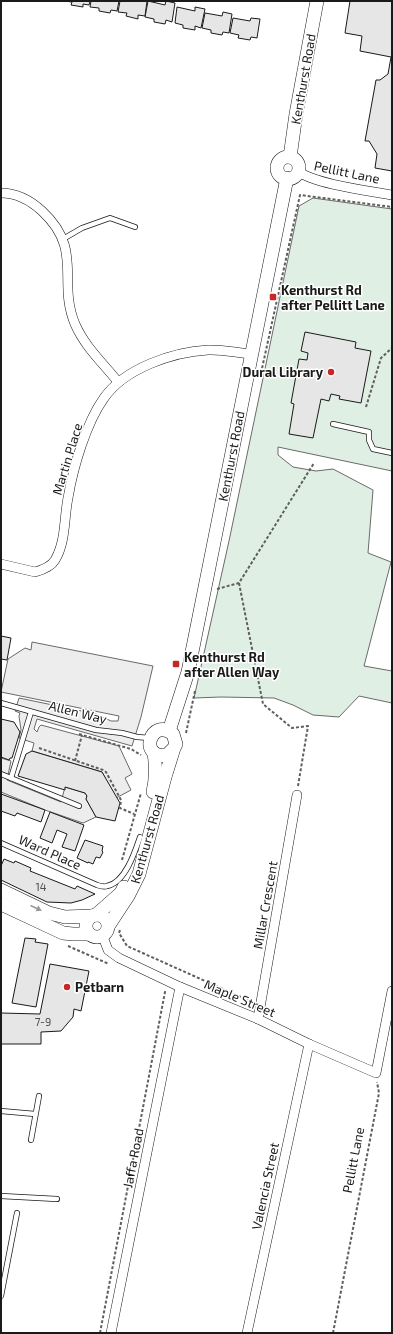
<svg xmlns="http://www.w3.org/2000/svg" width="393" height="1334" font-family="'Exo 2',sans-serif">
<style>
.green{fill:#e0efe3;stroke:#6a6a6a}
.parking{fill:#ededed;stroke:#6a6a6a}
.building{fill:#e6e6e6;stroke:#1a1a1a}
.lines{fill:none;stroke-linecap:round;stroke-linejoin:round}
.lane-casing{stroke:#1a1a1a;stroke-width:6}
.street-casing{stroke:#1a1a1a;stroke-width:10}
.secondary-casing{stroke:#1a1a1a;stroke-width:14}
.path{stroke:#5f5f5f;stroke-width:2;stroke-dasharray:3 2;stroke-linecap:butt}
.lane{stroke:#fff;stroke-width:4.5}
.street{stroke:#fff;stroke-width:9}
.secondary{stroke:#fff;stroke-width:13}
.oneway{fill:#989898}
.poi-dot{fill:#c62828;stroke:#fff;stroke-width:1.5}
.labels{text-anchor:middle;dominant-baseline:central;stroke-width:3;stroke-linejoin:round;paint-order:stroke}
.number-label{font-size:11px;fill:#4d4d4d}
.street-label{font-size:13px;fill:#1a1a1a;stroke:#fff}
.poi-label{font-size:13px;font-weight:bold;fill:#1a1a1a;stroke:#fff;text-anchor:start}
</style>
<rect width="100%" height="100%" fill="#fff"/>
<polygon class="green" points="313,198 392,209 392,471 278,447 278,455 293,467 316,471 333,469 373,490 368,553 391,562 364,666 392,671 392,703 359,696 339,717 313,715 293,705 274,698 221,697 194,698 229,541 299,206"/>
<g class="parking">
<polygon points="32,642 153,666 141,717 132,746 37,719 34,729 37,732 39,727 41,725 119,746 132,774 125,778 131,790 116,798 102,772 32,751 34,743 19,738 21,730 19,716 20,713 15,711 19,698 96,714 111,721 118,721 119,716 1,692 8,659 25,648 31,650"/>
<polygon points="1,758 11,761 7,780 61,802 65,787 85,793 87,796 86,799 96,817 83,823 45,810 1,792"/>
</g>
<g class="building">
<polygon points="64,1 90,1 89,5 83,4 83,7 71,5 72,2"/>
<polygon points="91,1 119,1 117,11 111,10 110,13 99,11 99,8 90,7"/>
<polygon points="120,1 147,1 145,16 138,15 138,19 126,16 127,13 118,12"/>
<polygon points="148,1 165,5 166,1 175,3 172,22 166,20 165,24 154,22 154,19 145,17"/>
<polygon points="350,1 392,1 392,171 375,168 377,154 369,141 365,141 376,80 380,80 388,74 391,57 360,51 362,36 345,33"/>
<polygon points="177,7 195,11 195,7 205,9 201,28 195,26 195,30 183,28 183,25 175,23"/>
<polygon points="223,12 232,14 229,33 223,32 222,35 211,33 211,30 202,28 205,13 222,16"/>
<polygon points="233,18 250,21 251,18 260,19 257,38 251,37 250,40 238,38 239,35 230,33"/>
<polygon points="305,332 356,342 355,348 371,351 361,403 339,399 340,396 331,394 329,401 321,399 313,438 289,434 294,404 291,403 299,359 307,360 308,353 301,351"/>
<polygon points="1,636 11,638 7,660 1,659"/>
<polygon points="1,719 14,722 20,732 12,758 10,758 9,760 1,757"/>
<polygon points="32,751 102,772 120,803 115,821 96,817 86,799 87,796 85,793 65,787 65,790 18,776 26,754"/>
<polygon points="1,794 45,810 41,822 17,813 15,816 1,811"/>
<polygon points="50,812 84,825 75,851 62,847 67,834 57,830 52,843 40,838"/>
<polygon points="85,840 103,846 102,851 103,852 100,858 96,857 93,864 88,862 88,863 77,858"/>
<polygon points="4,859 14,863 15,861 31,868 30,871 75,889 77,886 95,894 82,900 71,903 47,902 1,880 1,866"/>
<polygon points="25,938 36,939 35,942 48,944 36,1007 12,1003"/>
<polygon points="50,964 89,971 81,1011 74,1009 73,1017 61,1031 41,1032 41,1044 1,1044 1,1013 40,1014"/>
</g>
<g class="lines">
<g class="lane-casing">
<g id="lane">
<polyline points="63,239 82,228 110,218 135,227"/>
<polyline points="333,424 369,432 369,440 373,449 392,453"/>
<polyline points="1,703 96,730 122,733 137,737 150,738"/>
<polyline points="1,774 79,806"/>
<polyline points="11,778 31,712"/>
<path d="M1 843 97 885C100 886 104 887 107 886 125 883 135 852 140 837"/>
<polyline points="1,1111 35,1114"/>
<polyline points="31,1140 39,1096"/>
<polyline points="1,1196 57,1199"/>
<polyline points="1,1296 17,1213"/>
</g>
</g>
<g class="street-casing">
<g id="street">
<path d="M298 171C314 184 370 191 392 195"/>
<path d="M1 193C17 193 30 200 42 211 84 250 57 281 75 324 85 347 103 363 118 382"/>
<path d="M1 564 35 572C42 570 51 567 55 560 66 542 64 517 68 498 73 468 86 423 104 398 125 368 173 352 208 350 222 349 237 353 251 354"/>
<polyline points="103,937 108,950 119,958 180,987 258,1019 309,1044 376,1073 392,991"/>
<polyline points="258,1019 297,795"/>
<polyline points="111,1333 180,987"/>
<polyline points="247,1333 309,1044"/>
</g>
</g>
<g class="secondary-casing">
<g id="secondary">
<polyline points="290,157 296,114 317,1"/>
<circle cx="288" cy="168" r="11"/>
<polyline points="169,731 188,672 287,178"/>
<path d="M153 792C156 779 156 766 154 753"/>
<polyline points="1,890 49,913 65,917 92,916"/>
<polyline points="1,904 63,933 73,934 89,934"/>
<circle cx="97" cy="926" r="11"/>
<polyline points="96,915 121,893 124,887"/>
<path d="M109 925 128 896 139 874 165 777 174 748 176 744 173 734C150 716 138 760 167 755L174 748"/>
</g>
</g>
<g class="path">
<polyline points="261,373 300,195 392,207"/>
<polyline points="366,407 381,358 392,348"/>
<polyline points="239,583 263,704 292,728 308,726 298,786"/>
<polyline points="217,589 239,583 314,463"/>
<polyline points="186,733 195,691"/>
<polyline points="79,734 131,749 141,755"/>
<polyline points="39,748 103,770 106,772 121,800 120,808 134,814"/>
<polyline points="75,761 82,735"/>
<polyline points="122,860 141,793"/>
<polyline points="120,930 119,933 127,946 252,1002"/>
<polyline points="68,946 109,964"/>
<polyline points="100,1333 165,992 163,991"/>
<polyline points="333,1333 379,1093 377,1082"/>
</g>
<use href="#lane" class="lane"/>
<use href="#street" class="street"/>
<use href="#secondary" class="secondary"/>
</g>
<defs><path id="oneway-solid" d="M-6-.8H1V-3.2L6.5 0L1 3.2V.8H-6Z"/></defs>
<use class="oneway" href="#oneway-solid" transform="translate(36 908) rotate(24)"/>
<g class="poi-dot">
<rect x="269" y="293" width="8" height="8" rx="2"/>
<circle cx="331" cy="372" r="4"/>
<rect x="172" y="660" width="8" height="8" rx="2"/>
<circle cx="67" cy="987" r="4"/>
</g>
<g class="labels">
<g class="number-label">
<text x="41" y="886">14</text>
<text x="43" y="1021">7-9</text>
</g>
<g class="street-label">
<text transform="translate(303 79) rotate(-80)">Kenthurst Road</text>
<text transform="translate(347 172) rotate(12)">Pellitt Lane</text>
<text transform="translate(231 456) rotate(-79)">Kenthurst Road</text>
<text transform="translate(67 459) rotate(-73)">Martin Place</text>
<text transform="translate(78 712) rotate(14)">Allen Way</text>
<text transform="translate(147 839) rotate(-74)">Kenthurst Road</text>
<text transform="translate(50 852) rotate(24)">Ward Place</text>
<text transform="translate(265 905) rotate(-80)">Millar Crescent</text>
<text transform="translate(240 998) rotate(23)">Maple Street</text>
<text transform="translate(133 1158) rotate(-79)">Jaffa Road</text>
<text transform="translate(353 1160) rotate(-79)">Pellitt Lane</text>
<text transform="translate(265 1186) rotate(-78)">Valencia Street</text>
</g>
<g class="poi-label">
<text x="281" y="290">Kenthurst Rd<tspan x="281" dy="15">after Pellitt Lane</tspan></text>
<text x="323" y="372" text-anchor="end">Dural Library</text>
<text x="184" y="657">Kenthurst Rd<tspan x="184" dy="15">after Allen Way</tspan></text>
<text x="75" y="987">Petbarn</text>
</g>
</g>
<rect width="393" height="1334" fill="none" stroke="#1a1a1a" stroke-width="4"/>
</svg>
